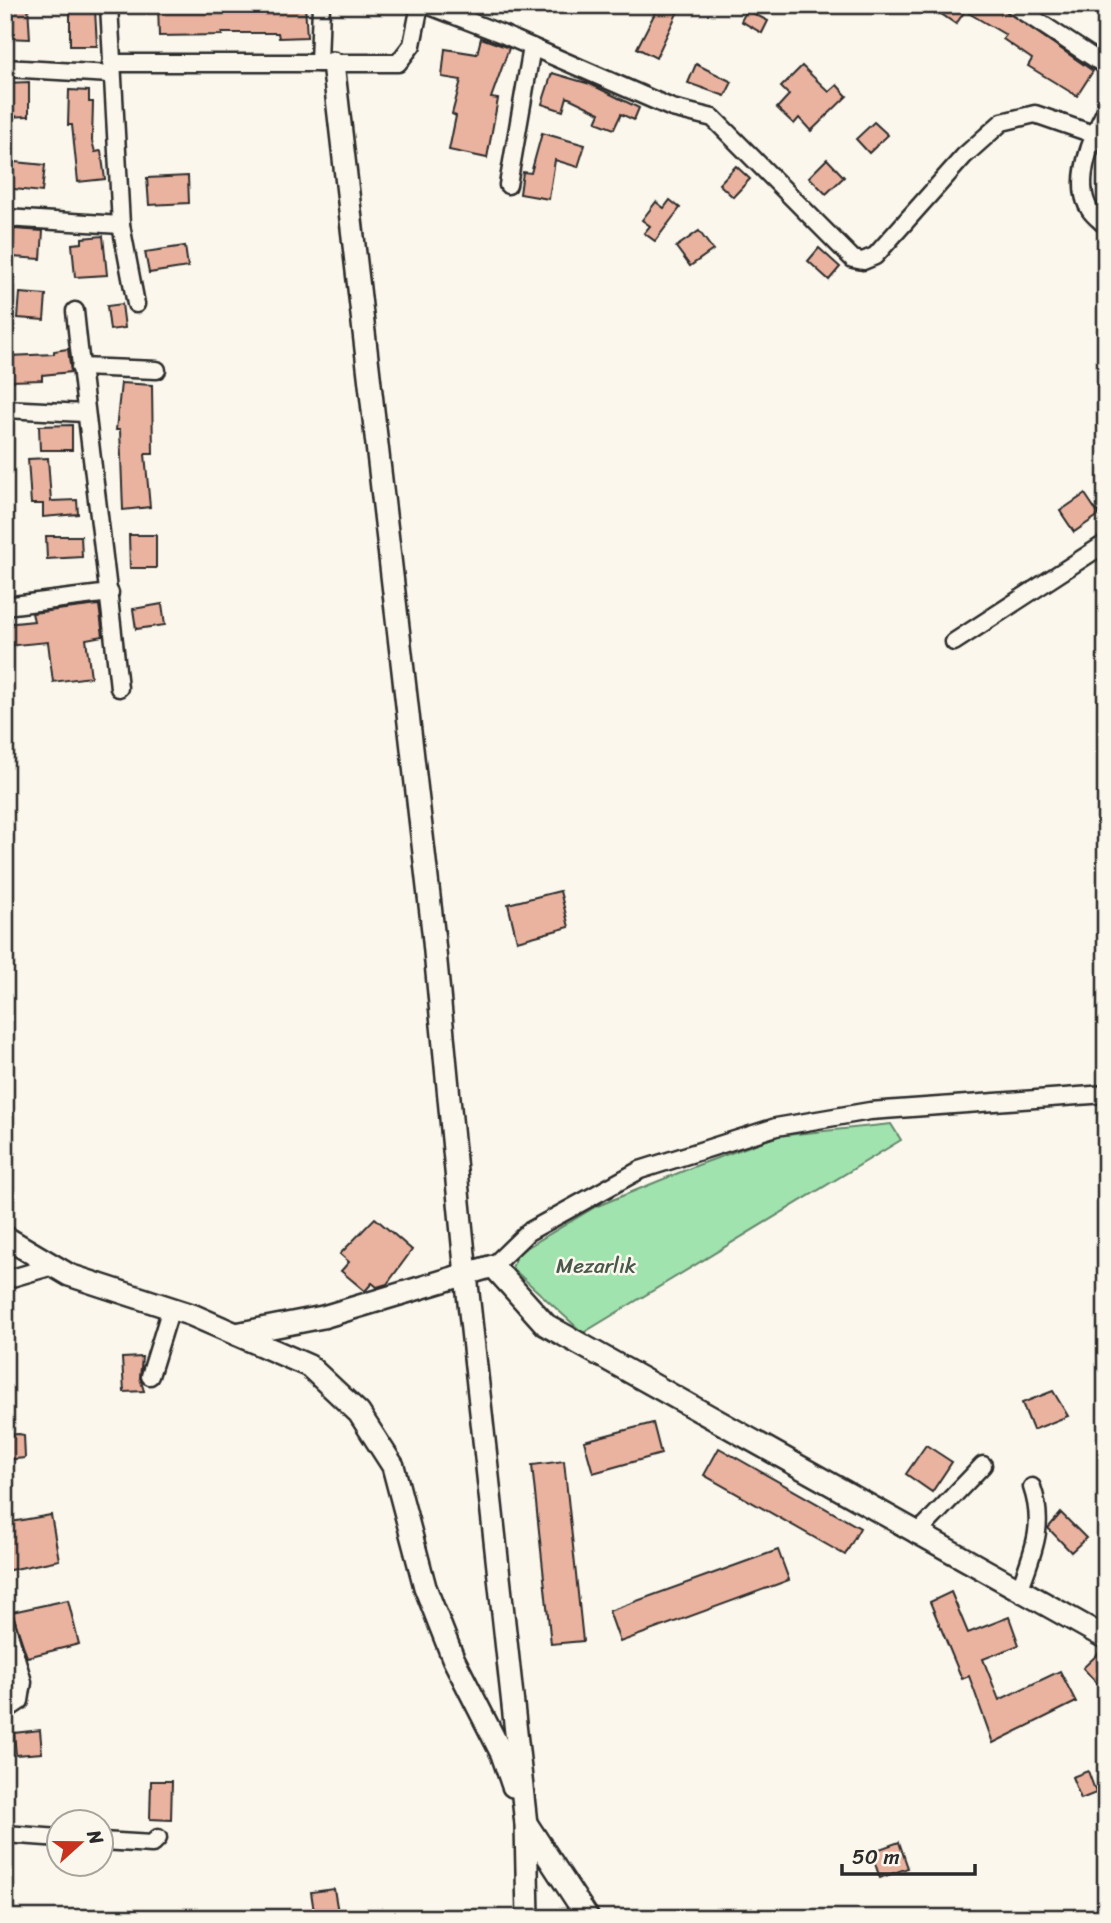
<svg xmlns="http://www.w3.org/2000/svg" width="1111" height="1923" font-family="Sriracha,sans-serif">
<style>
.green{fill:#a0e3ae;stroke:#66876c;stroke-width:2}
.building{fill:#eab3a0;stroke:#2b2b2b;stroke-width:2}
.lines{fill:none;stroke-linecap:round;stroke-linejoin:round}
.minor-casing{stroke:#2b2b2b;stroke-width:21}
.tertiary-casing{stroke:#2b2b2b;stroke-width:26}
.minor{stroke:#fbf7ec;stroke-width:16}
.tertiary{stroke:#fbf7ec;stroke-width:21}
.labels{text-anchor:middle;dominant-baseline:central;stroke-width:5;stroke-linejoin:round;paint-order:stroke}
.park-label{font-size:21px;fill:#48594c;stroke:#fbf7ec}
</style>
<rect width="100%" height="100%" fill="#fbf7ec"/>
<filter id="ink" filterUnits="userSpaceOnUse"><feTurbulence type="fractalNoise" baseFrequency=".0143" numOctaves="2"/><feDisplacementMap in="SourceGraphic" scale="14" xChannelSelector="R" yChannelSelector="G"/><feConvolveMatrix kernelMatrix="1 2 1 2 8 2 1 2 1" color-interpolation-filters="sRGB"/></filter>
<g filter="url(#ink)">
<polygon class="green" points="891,1124 901,1140 583,1333 512,1268 518,1253 595,1207 698,1165 777,1136"/>
<g class="building">
<polygon points="5,5 28,5 30,39 5,38"/>
<polygon points="158,5 305,5 307,37 279,38 278,33 222,33 222,35 159,36"/>
<polygon points="659,5 681,5 656,58 637,48"/>
<polygon points="928,5 998,5 1093,71 1077,96 1028,66 1032,59 1003,39 1006,35 965,11 956,24"/>
<polygon points="70,10 95,10 97,46 70,46"/>
<polygon points="747,10 768,21 762,33 741,21"/>
<polygon points="481,38 509,48 491,98 498,99 487,158 449,150 456,116 452,114 461,80 442,77 445,49 477,54"/>
<polygon points="696,64 732,82 725,96 688,83"/>
<polygon points="802,66 829,92 837,85 847,96 811,131 799,118 794,124 777,108 789,95 781,87"/>
<polygon points="552,73 590,84 639,108 634,120 621,114 614,129 596,122 600,113 567,97 563,111 542,104"/>
<polygon points="29,82 29,116 5,117 5,83"/>
<polygon points="69,90 89,91 89,102 93,102 92,141 95,152 101,151 105,179 78,182 72,125 68,125"/>
<polygon points="874,122 888,135 869,153 856,139"/>
<polygon points="542,133 585,145 578,167 555,160 549,199 520,194 523,172 531,173"/>
<polygon points="827,159 844,177 826,194 809,177"/>
<polygon points="5,161 45,165 42,192 5,188"/>
<polygon points="736,166 750,179 733,197 719,184"/>
<polygon points="188,176 189,203 149,205 147,178"/>
<polygon points="670,200 680,208 655,241 644,233 650,226 642,220 656,202 664,208"/>
<polygon points="14,229 43,231 41,259 12,257"/>
<polygon points="699,231 713,250 690,266 676,247"/>
<polygon points="103,236 107,275 75,277 72,244 82,243 82,238"/>
<polygon points="185,246 188,267 149,273 145,252"/>
<polygon points="819,248 840,267 829,280 808,261"/>
<polygon points="20,293 46,295 44,320 18,318"/>
<polygon points="122,304 125,328 110,330 107,306"/>
<polygon points="68,349 71,372 42,375 42,380 10,381 9,356 54,354 54,351"/>
<polygon points="121,383 152,385 153,454 145,454 150,507 123,510 120,430 116,430"/>
<polygon points="72,425 72,450 40,450 39,426"/>
<polygon points="48,458 51,501 77,500 78,514 43,517 43,504 31,504 28,459"/>
<polygon points="1085,494 1099,515 1074,532 1060,511"/>
<polygon points="129,535 156,535 156,568 130,568"/>
<polygon points="46,536 81,536 82,557 47,559"/>
<polygon points="162,604 165,625 136,629 133,609"/>
<polygon points="99,605 103,636 86,639 91,677 53,682 48,642 5,646 5,624 34,621 32,613"/>
<polygon points="560,891 569,927 517,941 508,904"/>
<polygon points="375,1218 412,1250 387,1284 377,1287 372,1283 365,1291 341,1271 349,1262 340,1254"/>
<polygon points="142,1357 140,1378 144,1391 124,1392 122,1358"/>
<polygon points="1053,1391 1068,1416 1033,1430 1022,1403"/>
<polygon points="653,1423 661,1454 593,1473 584,1441"/>
<polygon points="19,1434 24,1435 25,1458 5,1460 5,1435"/>
<polygon points="926,1445 952,1462 932,1492 906,1474"/>
<polygon points="719,1448 860,1528 845,1555 704,1475"/>
<polygon points="564,1461 583,1641 551,1644 532,1465"/>
<polygon points="1061,1513 1086,1538 1071,1552 1048,1528"/>
<polygon points="51,1515 59,1560 5,1571 5,1523"/>
<polygon points="778,1550 789,1580 620,1642 609,1611"/>
<polygon points="951,1592 968,1633 1009,1617 1019,1645 983,1659 999,1700 1060,1671 1076,1702 993,1743 969,1676 962,1679 930,1602"/>
<polygon points="68,1600 79,1644 27,1657 12,1612"/>
<polygon points="1102,1650 1106,1651 1106,1693 1083,1668"/>
<polygon points="40,1730 42,1753 16,1755 14,1733"/>
<polygon points="1088,1771 1096,1793 1081,1799 1072,1777"/>
<polygon points="151,1781 172,1781 171,1820 150,1819"/>
<polygon points="899,1842 908,1868 880,1878 871,1852"/>
<polygon points="334,1889 339,1918 315,1918 311,1892"/>
</g>
<g class="lines">
<g class="minor-casing">
<g id="minor">
<polyline points="109,5 121,225 136,304"/>
<polyline points="427,5 502,34 672,108 713,118 853,259 863,261 875,256 964,156 1002,122 1035,114 1093,134"/>
<polyline points="1013,5 1106,66"/>
<polyline points="111,63 398,63 412,45 420,5"/>
<polyline points="319,63 321,5"/>
<polyline points="5,68 111,74"/>
<path d="M1106 110C1093 135 1072 183 1090 210 1094 216 1101 221 1106 226"/>
<polyline points="508,185 532,47"/>
<polyline points="5,218 121,225"/>
<path d="M75 311C88 437 106 562 119 688"/>
<polyline points="80,367 157,370"/>
<polyline points="5,409 84,413"/>
<polyline points="5,606 110,593"/>
<polyline points="954,642 1106,543"/>
<polyline points="493,1266 528,1232 640,1170 776,1127 870,1111 1106,1094"/>
<polyline points="5,1280 53,1266"/>
<polyline points="150,1376 171,1308"/>
<polyline points="916,1535 983,1465"/>
<path d="M1019 1591C1032 1553 1046 1528 1032 1487"/>
<polyline points="5,1620 23,1682 20,1701 5,1711"/>
<polyline points="5,1834 60,1838"/>
<polyline points="102,1841 152,1844 158,1838"/>
</g>
</g>
<g class="tertiary-casing">
<g id="tertiary">
<polyline points="333,63 433,931 466,1275 526,1824 528,1918"/>
<polyline points="5,1237 69,1275 192,1315 309,1366 359,1413 393,1466 425,1587 453,1658 502,1754 513,1786"/>
<polyline points="236,1334 323,1317 493,1266 546,1325 1106,1638"/>
<polyline points="526,1823 588,1918"/>
</g>
</g>
<use href="#minor" class="minor"/>
<use href="#tertiary" class="tertiary"/>
</g>
</g>
<g class="labels">
<g class="park-label">
<text x="596" y="1266">Mezarlık</text>
</g>
</g>
<rect width="1111" height="1923" fill="none" stroke="#fbf7ec" stroke-width="28"/>
<rect x="14" y="14" width="1083" height="1895" fill="none" stroke="#2b2b2b" stroke-width="2.5" filter="url(#ink)"/>
<g transform="translate(80 1843) rotate(69)"><circle r="33" fill="#fbf7ec" stroke="#a8a59f" stroke-width="2"/>
<path d="M0-5L12 26L0 18L-12 26Z" fill="#c8321e"/>
<text y="-10" font-size="19" font-weight="bold" text-anchor="middle" fill="#2b2b2b">N</text>
</g>
<path d="M842 1864v10h133v-10" fill="none" stroke="#2b2b2b" stroke-width="3.5"/>
<text x="852" y="1864" font-size="21" fill="#2b2b2b" stroke="#fbf7ec" stroke-width="5" paint-order="stroke">50 m</text>
</svg>
